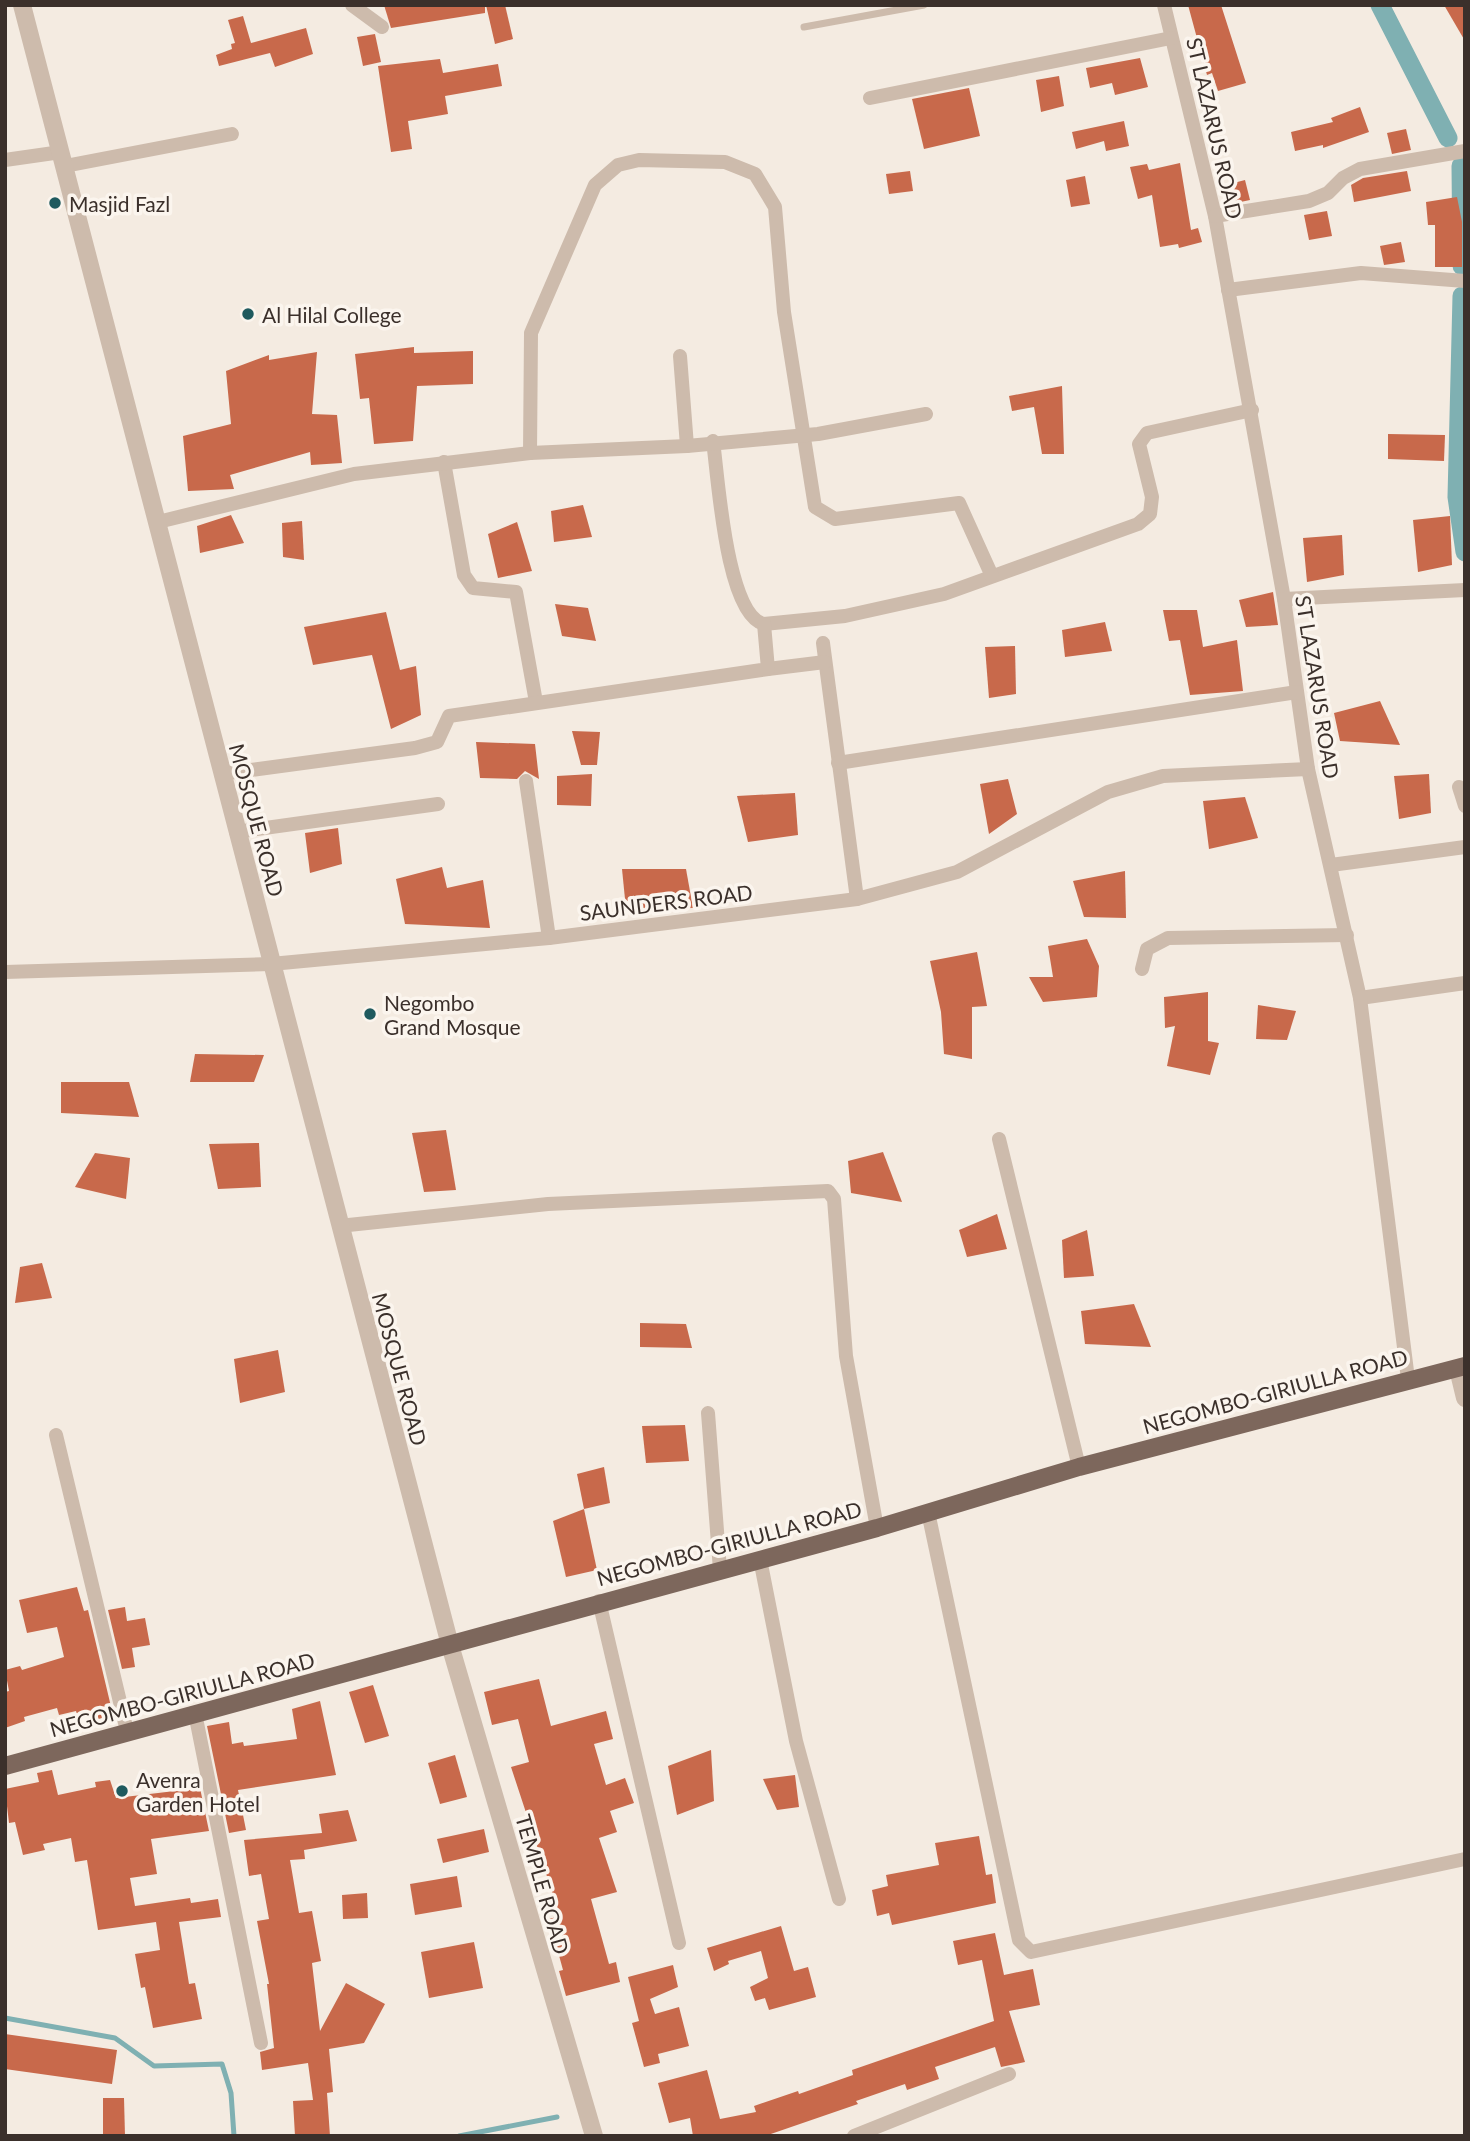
<svg xmlns="http://www.w3.org/2000/svg" width="1470" height="2141" font-family="Lato,sans-serif">
<style>
.lines{fill:none;stroke-linecap:round;stroke-linejoin:round}
.stream{stroke:#7fb0b2;stroke-width:5}
.canal{stroke:#7fb0b2;stroke-width:19}
.building{fill:#c8694b}
.service{stroke:#cdbbac;stroke-width:7}
.minor{stroke:#cdbbac;stroke-width:14}
.tertiary{stroke:#cdbbac;stroke-width:18}
.primary{stroke:#7d675c;stroke-width:18}
.poi-dot{fill:#1f5a5e;stroke:#fbf5ee;stroke-width:2.5}
.labels{text-anchor:middle;dominant-baseline:central;stroke-width:7;stroke-linejoin:round;paint-order:stroke}
.street-label{font-size:21px;fill:#3b302b;stroke:#fbf5ee}
.poi-label{font-size:21px;fill:#3b302b;stroke:#fbf5ee;text-anchor:start}
</style>
<rect width="100%" height="100%" fill="#f4ebe1"/>
<g class="lines">
<g class="stream">
<polyline points="5,2018 115,2038 154,2066 222,2064 231,2093 234,2136"/>
<polyline points="459,2136 557,2117"/>
</g>
<g class="canal">
<polyline points="1380,5 1448,138"/>
<polyline points="1461,166 1462,266"/>
<polyline points="1462,296 1457,497 1465,552"/>
</g>
</g>
<g class="building">
<polygon points="384,5 485,5 485,13 391,28"/>
<polygon points="486,5 505,5 513,39 495,44"/>
<polygon points="1188,5 1221,5 1246,83 1218,91 1212,73 1207,75"/>
<polygon points="1444,5 1465,5 1465,41"/>
<polygon points="243,16 251,43 306,28 313,54 275,67 270,53 219,66 216,55 232,49 231,44 235,43 228,20"/>
<polygon points="375,34 381,62 363,66 357,37"/>
<polygon points="1140,58 1148,87 1115,95 1112,83 1090,88 1086,68"/>
<polygon points="440,59 443,73 498,64 502,86 445,96 448,114 408,121 412,149 391,152 378,66"/>
<polygon points="1059,76 1064,106 1041,112 1036,80"/>
<polygon points="969,88 980,136 924,149 912,99"/>
<polygon points="1360,107 1369,132 1323,148 1323,145 1295,151 1291,132 1333,122 1331,118"/>
<polygon points="1124,121 1129,146 1106,151 1104,141 1076,149 1072,132"/>
<polygon points="1406,129 1411,150 1392,154 1387,133"/>
<polygon points="1180,163 1191,230 1198,228 1202,242 1179,248 1178,244 1160,247 1152,195 1138,199 1130,167 1147,164 1149,170"/>
<polygon points="910,171 913,191 889,194 886,174"/>
<polygon points="1407,171 1411,191 1354,202 1351,185 1363,178"/>
<polygon points="1085,176 1090,204 1071,207 1066,180"/>
<polygon points="1245,180 1250,200 1231,204 1226,185"/>
<polygon points="1457,197 1462,222 1462,267 1435,267 1435,225 1428,225 1426,202"/>
<polygon points="1327,211 1332,236 1309,240 1304,215"/>
<polygon points="1401,242 1405,262 1384,265 1380,246"/>
<polygon points="414,347 414,353 473,351 473,384 417,386 413,441 374,444 369,398 360,399 355,354"/>
<polygon points="317,352 312,414 337,415 342,463 311,465 310,452 230,475 234,489 188,491 183,436 231,424 226,371 269,355 269,360"/>
<polygon points="1062,386 1064,454 1042,454 1034,407 1012,411 1009,396"/>
<polygon points="1388,434 1445,435 1444,461 1388,459"/>
<polygon points="583,505 592,537 554,542 551,511"/>
<polygon points="231,515 244,543 200,553 197,526"/>
<polygon points="1450,516 1452,565 1418,572 1413,520"/>
<polygon points="302,521 304,560 283,557 282,523"/>
<polygon points="517,522 532,571 498,578 488,534"/>
<polygon points="1342,535 1344,575 1307,582 1303,538"/>
<polygon points="1273,592 1278,625 1246,627 1239,600"/>
<polygon points="555,604 588,608 596,641 562,636"/>
<polygon points="1163,610 1197,610 1203,647 1237,640 1243,691 1190,695 1180,640 1169,641"/>
<polygon points="386,612 400,670 416,666 421,715 391,729 372,655 313,665 304,627"/>
<polygon points="1105,622 1112,651 1065,657 1062,630"/>
<polygon points="1015,646 1016,694 989,698 985,647"/>
<polygon points="1380,701 1400,745 1340,741 1334,713"/>
<polygon points="572,731 600,732 597,765 581,765"/>
<polygon points="476,742 535,744 539,779 525,771 517,779 480,778"/>
<polygon points="592,774 591,806 557,805 557,776"/>
<polygon points="1429,774 1431,813 1399,819 1394,776"/>
<polygon points="1008,779 1017,814 989,834 980,784"/>
<polygon points="795,793 798,835 748,842 737,796"/>
<polygon points="1245,797 1258,838 1209,849 1203,801"/>
<polygon points="338,828 342,864 310,873 305,833"/>
<polygon points="442,867 447,888 483,880 490,928 405,924 396,879"/>
<polygon points="622,869 686,869 693,908 626,909"/>
<polygon points="1125,871 1126,918 1084,917 1073,881"/>
<polygon points="1087,939 1099,966 1097,997 1043,1002 1029,977 1053,977 1048,946"/>
<polygon points="977,952 987,1006 972,1007 972,1059 944,1054 941,1012 930,961"/>
<polygon points="1208,992 1208,1041 1219,1043 1210,1075 1167,1066 1175,1026 1165,1028 1164,997"/>
<polygon points="1258,1005 1296,1011 1287,1040 1256,1039"/>
<polygon points="195,1054 264,1055 254,1082 190,1082"/>
<polygon points="61,1082 129,1082 139,1117 61,1113"/>
<polygon points="446,1130 456,1190 424,1192 412,1133"/>
<polygon points="259,1143 261,1187 218,1189 209,1144"/>
<polygon points="883,1152 902,1202 851,1193 848,1161"/>
<polygon points="95,1153 130,1158 126,1199 75,1187"/>
<polygon points="997,1214 1007,1249 967,1257 959,1230"/>
<polygon points="1087,1230 1094,1276 1064,1278 1062,1240"/>
<polygon points="42,1263 52,1298 15,1303 20,1267"/>
<polygon points="1134,1304 1151,1347 1085,1344 1081,1311"/>
<polygon points="640,1323 686,1324 692,1348 640,1347"/>
<polygon points="278,1350 285,1392 240,1403 234,1359"/>
<polygon points="685,1425 689,1461 646,1463 642,1426"/>
<polygon points="604,1467 610,1503 584,1509 577,1474"/>
<polygon points="584,1509 597,1570 566,1577 553,1521"/>
<polygon points="77,1587 84,1611 88,1610 113,1715 80,1724 76,1711 59,1715 57,1708 24,1717 25,1721 5,1728 5,1692 9,1691 5,1670 20,1666 22,1670 64,1657 57,1627 27,1633 19,1600"/>
<polygon points="125,1607 127,1621 145,1618 150,1645 132,1648 135,1667 122,1669 108,1610"/>
<polygon points="539,1679 551,1726 606,1711 613,1739 594,1744 606,1785 625,1778 634,1803 610,1811 617,1832 599,1838 617,1892 591,1899 609,1964 616,1962 620,1982 566,1996 559,1971 563,1970 549,1919 560,1916 511,1767 529,1762 518,1719 492,1725 484,1692"/>
<polygon points="373,1685 389,1736 365,1743 349,1692"/>
<polygon points="320,1701 336,1775 238,1790 246,1830 229,1833 207,1726 229,1722 232,1744 243,1742 244,1746 297,1739 292,1709"/>
<polygon points="711,1750 714,1801 677,1815 668,1766"/>
<polygon points="455,1755 467,1797 440,1804 428,1763"/>
<polygon points="52,1770 58,1795 96,1787 95,1782 110,1780 116,1798 200,1788 209,1831 151,1839 157,1874 130,1878 135,1906 190,1898 191,1903 218,1899 221,1917 179,1922 189,1984 195,1983 202,2019 153,2028 145,1987 141,1988 135,1954 160,1950 156,1922 98,1930 87,1860 75,1862 71,1838 43,1844 45,1850 23,1855 15,1822 9,1823 5,1789 39,1782 37,1773"/>
<polygon points="795,1775 799,1807 777,1810 763,1779"/>
<polygon points="348,1810 357,1841 304,1850 305,1859 290,1860 299,1913 312,1911 321,1961 312,1963 320,2031 346,1983 385,2004 364,2043 329,2049 333,2092 327,2093 330,2136 295,2136 293,2101 313,2100 308,2063 262,2070 260,2052 274,2048 267,1984 269,1984 257,1921 269,1919 261,1874 249,1876 244,1840 322,1833 319,1814"/>
<polygon points="484,1829 489,1852 443,1863 437,1839"/>
<polygon points="979,1836 986,1875 992,1874 996,1903 892,1925 889,1913 877,1916 872,1890 888,1886 886,1875 939,1865 935,1843"/>
<polygon points="457,1876 462,1907 415,1915 410,1884"/>
<polygon points="367,1893 368,1918 343,1919 342,1895"/>
<polygon points="781,1926 794,1971 808,1967 816,1997 769,2010 765,1998 755,2001 750,1987 768,1978 761,1951 728,1961 729,1964 714,1971 707,1948"/>
<polygon points="995,1933 1004,1975 1033,1969 1040,2005 1009,2011 1025,2062 1001,2067 995,2047 935,2067 939,2079 907,2090 905,2084 856,2101 858,2104 765,2136 693,2136 690,2118 669,2123 658,2083 707,2070 720,2119 756,2112 754,2106 798,2091 799,2094 853,2075 852,2070 994,2021 982,1960 958,1965 953,1941"/>
<polygon points="474,1942 483,1988 429,1998 421,1952"/>
<polygon points="673,1965 678,1987 650,1999 655,2014 679,2007 689,2046 658,2054 660,2063 644,2067 632,2023 639,2021 628,1977"/>
<polygon points="5,2034 117,2050 112,2084 5,2069"/>
<polygon points="103,2098 124,2098 125,2136 103,2136"/>
</g>
<g class="lines">
<polyline class="service" points="804,27 924,5"/>
<g class="minor">
<polyline points="352,5 382,27"/>
<polyline points="1164,5 1215,216 1284,599 1308,769 1360,998 1408,1379"/>
<polyline points="870,98 1171,38"/>
<polyline points="5,160 61,152"/>
<polyline points="65,166 232,134"/>
<polyline points="1215,216 1309,201 1328,193 1343,178 1360,169 1465,151"/>
<polyline points="1228,290 1361,273 1465,281"/>
<polyline points="680,356 687,446"/>
<path d="M713 441C718 476 726 615 764 624L845 616 944 594 1138 524 1150 514 1152 497 1139 444 1147 433 1252 410"/>
<polyline points="530,453 531,333 595,185 618,165 639,160 725,162 755,174 775,207 784,312 815,507 835,519 959,503 992,576"/>
<polyline points="444,462 464,575 473,588 516,592 536,702"/>
<polyline points="158,522 354,474 530,453 687,446 818,434 926,414"/>
<polyline points="1284,599 1465,590"/>
<polyline points="823,643 857,899"/>
<polyline points="768,669 825,662"/>
<polyline points="838,763 1297,692"/>
<polyline points="221,774 415,748 437,742 449,716 768,669 764,624"/>
<polyline points="526,781 549,938"/>
<polyline points="1459,787 1465,806"/>
<polyline points="236,832 438,804"/>
<polyline points="1331,865 1465,847"/>
<polyline points="1142,969 1147,949 1168,938 1347,935"/>
<polyline points="5,972 271,964 549,938 857,899 957,872 1108,792 1163,776 1308,769"/>
<polyline points="1360,998 1465,983"/>
<polyline points="999,1139 1079,1467"/>
<polyline points="339,1226 548,1204 828,1191 834,1199 846,1356 877,1528"/>
<polyline points="708,1413 720,1570"/>
<polyline points="56,1435 127,1731"/>
<polyline points="928,1512 1019,1940 1031,1952 1465,1859"/>
<polyline points="760,1559 796,1741 839,1899"/>
<polyline points="599,1601 679,1943"/>
<polyline points="195,1713 261,2043"/>
<polyline points="854,2136 1009,2074"/>
</g>
<g class="tertiary">
<polyline points="22,5 450,1645 594,2136"/>
<polyline points="1458,1369 1465,1398"/>
</g>
<polyline class="primary" points="5,1766 877,1528 1079,1467 1465,1366"/>
</g>
<g class="poi-dot">
<circle cx="55" cy="203" r="7"/>
<circle cx="248" cy="314" r="7"/>
<circle cx="370" cy="1014" r="7"/>
<circle cx="122" cy="1791" r="7"/>
</g>
<g class="labels">
<g class="street-label">
<text transform="translate(1215 128) rotate(77)">ST LAZARUS ROAD</text>
<text transform="translate(1318 687) rotate(81)">ST LAZARUS ROAD</text>
<text transform="translate(257 820) rotate(75)">MOSQUE ROAD</text>
<text transform="translate(666 902) rotate(-7)">SAUNDERS ROAD</text>
<text transform="translate(400 1369) rotate(75)">MOSQUE ROAD</text>
<text transform="translate(1275 1391) rotate(-15)">NEGOMBO-GIRIULLA ROAD</text>
<text transform="translate(729 1543) rotate(-15)">NEGOMBO-GIRIULLA ROAD</text>
<text transform="translate(182 1694) rotate(-15)">NEGOMBO-GIRIULLA ROAD</text>
<text transform="translate(543 1884) rotate(74)">TEMPLE ROAD</text>
</g>
<g class="poi-label">
<text x="69" y="203">Masjid Fazl</text>
<text x="262" y="314">Al Hilal College</text>
<text x="384" y="1002">Negombo<tspan x="384" dy="24">Grand Mosque</tspan></text>
<text x="136" y="1779">Avenra<tspan x="136" dy="24">Garden Hotel</tspan></text>
</g>
</g>
<rect width="1470" height="2141" fill="none" stroke="#3b302b" stroke-width="14"/>
</svg>
